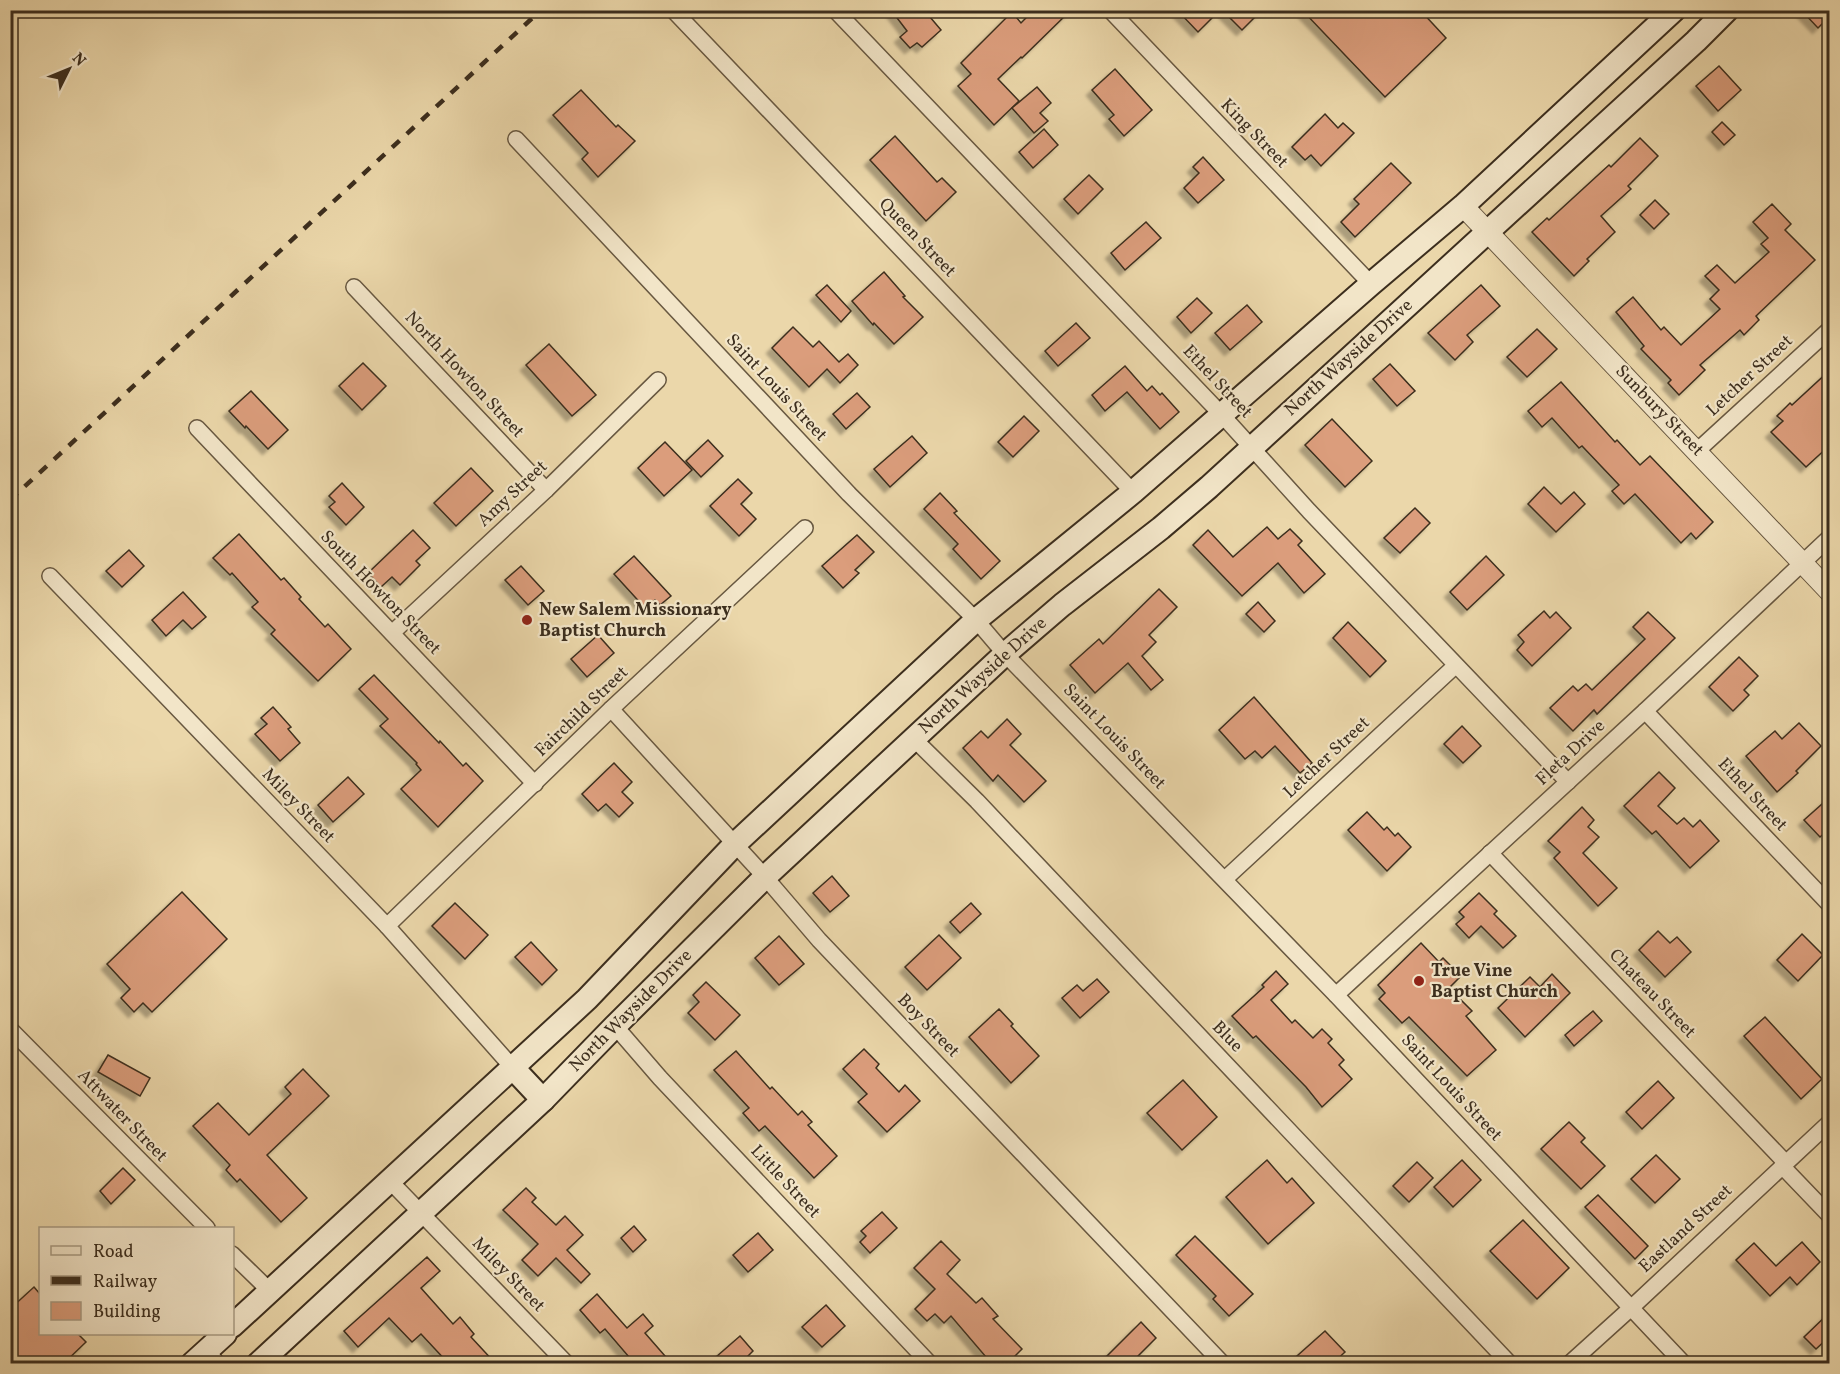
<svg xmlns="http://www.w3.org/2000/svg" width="1840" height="1374" font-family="Vollkorn,serif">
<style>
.building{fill:#db9d7b;stroke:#3c2e1e;stroke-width:1.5;filter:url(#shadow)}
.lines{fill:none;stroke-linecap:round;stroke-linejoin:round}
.minor-casing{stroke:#685841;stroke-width:18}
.tertiary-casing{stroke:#685841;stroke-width:22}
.secondary-casing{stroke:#3c2e1e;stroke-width:26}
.minor{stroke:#f2e5c8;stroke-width:15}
.tertiary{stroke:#f2e5c8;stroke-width:20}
.secondary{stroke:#f2e5c8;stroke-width:22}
.rail{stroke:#3c2e1e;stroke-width:4.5;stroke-dasharray:10 10;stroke-linecap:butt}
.poi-dot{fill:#8f2418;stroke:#f2e5c8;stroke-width:2}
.labels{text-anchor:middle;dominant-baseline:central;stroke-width:4.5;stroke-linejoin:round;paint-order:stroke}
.street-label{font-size:18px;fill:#3c2e1e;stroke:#f2e5c8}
.poi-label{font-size:18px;font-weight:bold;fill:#3c2e1e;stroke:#f2e5c8;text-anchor:start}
</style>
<defs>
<filter id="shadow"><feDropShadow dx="-5.5" dy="5.5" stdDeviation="1.5" flood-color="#0004"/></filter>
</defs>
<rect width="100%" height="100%" fill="#ebd7aa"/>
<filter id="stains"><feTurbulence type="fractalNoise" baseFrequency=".00333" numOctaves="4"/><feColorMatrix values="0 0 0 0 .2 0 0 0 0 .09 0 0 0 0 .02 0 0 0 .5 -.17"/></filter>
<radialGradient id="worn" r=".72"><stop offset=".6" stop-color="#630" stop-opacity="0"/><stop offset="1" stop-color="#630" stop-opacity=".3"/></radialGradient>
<g class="building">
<polygon points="891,10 924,10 941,30 922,47 917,43 910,48 900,37 907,31"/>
<polygon points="1034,10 1071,10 1022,58 1021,57 998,79 1019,101 994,125 958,86 971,74 961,63 1012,12 1021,23"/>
<polygon points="1177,10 1220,10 1198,32"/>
<polygon points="1222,10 1262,10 1242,30"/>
<polygon points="1302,10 1420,10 1446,38 1385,97"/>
<polygon points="1801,10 1830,10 1830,16 1818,28"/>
<polygon points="1719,66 1741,90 1718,111 1696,86"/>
<polygon points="1115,69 1152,110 1124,136 1109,119 1114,115 1092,90"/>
<polygon points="1037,87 1051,103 1040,113 1048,121 1034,133 1012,108"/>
<polygon points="581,90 616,127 618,125 635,141 598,177 582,159 588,153 553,115"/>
<polygon points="1325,114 1338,128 1343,123 1354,133 1321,166 1311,155 1305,160 1292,147"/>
<polygon points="1722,122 1735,135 1724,145 1712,132"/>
<polygon points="1044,129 1058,145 1033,168 1019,152"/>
<polygon points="895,136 937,182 942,178 956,192 926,221 870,160"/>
<polygon points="1640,138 1658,156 1628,186 1631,189 1601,216 1615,232 1587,259 1589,261 1574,276 1532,232 1547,218 1549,220 1609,165 1611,167"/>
<polygon points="1203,157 1224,180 1198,203 1184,188 1199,173 1193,167"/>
<polygon points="1391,163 1411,183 1355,237 1341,222 1359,204 1354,199"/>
<polygon points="1089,175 1103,189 1078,214 1064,199"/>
<polygon points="1655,200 1669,214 1654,229 1640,215"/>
<polygon points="1772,204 1791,224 1785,230 1815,260 1756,316 1759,320 1744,335 1740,330 1700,365 1705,370 1679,395 1668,383 1671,380 1641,349 1644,346 1616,312 1633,297 1661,330 1664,327 1681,345 1720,309 1710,299 1719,290 1705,276 1717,265 1735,283 1769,252 1761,244 1768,238 1753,222"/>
<polygon points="1146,222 1161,238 1125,270 1111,253"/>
<polygon points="884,272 905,296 903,297 923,317 894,344 874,323 873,325 852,301"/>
<polygon points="827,285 851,311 841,322 816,295"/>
<polygon points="1481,285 1500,306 1467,335 1473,342 1455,360 1428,333"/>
<polygon points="1197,298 1212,313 1191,333 1177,317"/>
<polygon points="1247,305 1262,322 1230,350 1215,333"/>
<polygon points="1076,323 1090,338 1058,366 1045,351"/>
<polygon points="793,327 813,347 819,341 839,362 848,354 858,365 840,383 827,369 809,387 772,348"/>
<polygon points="1537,329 1557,349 1527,377 1507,357"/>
<polygon points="549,344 596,395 572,416 526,365"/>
<polygon points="363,363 386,386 362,410 339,386"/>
<polygon points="1390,364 1415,391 1397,406 1373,379"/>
<polygon points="1125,366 1147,391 1152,386 1160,395 1162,393 1179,412 1160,429 1127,392 1105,411 1092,395"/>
<polygon points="1830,370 1830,445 1806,467 1771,432 1783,421 1777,416 1790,403 1792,405"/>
<polygon points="1561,382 1615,442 1617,440 1640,465 1650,456 1713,522 1696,539 1691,533 1681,543 1635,494 1624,504 1612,491 1619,485 1582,446 1579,448 1552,418 1542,427 1528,411"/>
<polygon points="251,391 288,430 268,449 246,426 245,428 229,411"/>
<polygon points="857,393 870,407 846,429 833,414"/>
<polygon points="1024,416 1039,431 1013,457 998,442"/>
<polygon points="1332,419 1372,461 1345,487 1305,445"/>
<polygon points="912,436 927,453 890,487 874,469"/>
<polygon points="708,440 723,456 701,477 686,461"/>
<polygon points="665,442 692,470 664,496 638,468"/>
<polygon points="471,468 493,491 456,526 434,503"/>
<polygon points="738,479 752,493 741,504 756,519 739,536 710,506"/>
<polygon points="342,483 364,507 346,525 329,507 335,502 329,496"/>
<polygon points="1544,487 1561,504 1574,492 1585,504 1556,532 1528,504"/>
<polygon points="940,493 957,511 954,513 1000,561 981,579 953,549 958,544 924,509"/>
<polygon points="1415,508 1430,523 1400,553 1384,538"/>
<polygon points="1267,527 1278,539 1290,529 1302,541 1298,545 1325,574 1304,593 1278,563 1242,596 1193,545 1208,530 1233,557"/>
<polygon points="413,530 430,548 416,561 420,565 400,585 392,577 381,587 368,573"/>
<polygon points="239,534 281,580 284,578 301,597 299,599 325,627 328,624 351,649 318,681 271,634 275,630 252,607 258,602 232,573 230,575 213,558"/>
<polygon points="857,535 874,552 855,570 859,573 843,588 822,566"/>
<polygon points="129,550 144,566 122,587 106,571"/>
<polygon points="634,556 671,596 660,605 655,600 645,608 614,574"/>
<polygon points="1486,556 1504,575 1467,610 1450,592"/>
<polygon points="521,566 544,591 528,605 505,580"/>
<polygon points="1159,589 1177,607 1149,635 1156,642 1142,656 1163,680 1151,690 1128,663 1095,693 1070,665 1099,639 1103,644"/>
<polygon points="183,592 206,617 192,629 183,620 166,636 152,620"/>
<polygon points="1258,602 1275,621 1264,632 1246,614"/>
<polygon points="1544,611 1550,618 1556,612 1571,628 1532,666 1517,650 1524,642 1518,635"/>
<polygon points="1648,612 1675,638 1597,714 1594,710 1573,731 1550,708 1573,686 1578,691 1586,684 1592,690 1645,639 1633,627"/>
<polygon points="1348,622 1386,661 1370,677 1333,638"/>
<polygon points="598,635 614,653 587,677 571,659"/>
<polygon points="1739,657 1758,676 1744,690 1749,695 1733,711 1709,687"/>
<polygon points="374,675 439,743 440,741 463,766 466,763 483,781 438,827 401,789 421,770 416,764 417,763 380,726 388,719 359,689"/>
<polygon points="1254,697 1312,763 1300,773 1275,746 1262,758 1255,751 1245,759 1219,730"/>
<polygon points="273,707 291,727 288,729 300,743 280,761 255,734 267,724 261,718"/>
<polygon points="1007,719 1021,734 1010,745 1046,781 1024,802 998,775 993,781 963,748 981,731 988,738"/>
<polygon points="1799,723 1821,746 1796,771 1798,773 1777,792 1746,756 1775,731 1782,739"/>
<polygon points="1462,726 1481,746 1463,763 1444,744"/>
<polygon points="614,763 632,782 622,792 633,803 619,817 606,804 598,811 582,794"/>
<polygon points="1659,772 1675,788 1658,806 1677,824 1684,818 1693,827 1700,820 1719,841 1690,868 1656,831 1652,834 1624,806"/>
<polygon points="348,777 364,794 333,822 318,805"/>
<polygon points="1830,797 1830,828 1820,837 1804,820"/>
<polygon points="1582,807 1594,820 1588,827 1599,837 1583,853 1617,888 1598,906 1554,858 1560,852 1548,841"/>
<polygon points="1367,812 1384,830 1387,827 1395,836 1398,833 1411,847 1387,871 1348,830"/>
<polygon points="832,876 849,896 830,912 813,893"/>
<polygon points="182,892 227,939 152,1012 143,1003 134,1012 121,998 130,989 107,964"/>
<polygon points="1479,893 1497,911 1494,914 1516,936 1503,948 1481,926 1469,938 1456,924 1464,917 1459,912"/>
<polygon points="455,903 488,935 465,959 432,926"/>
<polygon points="971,903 981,914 960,933 950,922"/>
<polygon points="1658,931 1670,943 1677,937 1691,952 1665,977 1639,950"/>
<polygon points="1802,934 1823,955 1798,981 1777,960"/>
<polygon points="939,935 961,958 927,990 905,967"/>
<polygon points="779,936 804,964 779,985 755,958"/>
<polygon points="531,942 557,970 542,985 515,957"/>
<polygon points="1421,943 1439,962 1443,958 1461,976 1449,988 1472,1011 1466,1016 1496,1050 1467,1076 1409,1017 1402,1023 1379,999 1385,993 1378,985"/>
<polygon points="1276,971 1288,984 1271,1000 1292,1023 1295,1020 1313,1038 1322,1029 1332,1039 1328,1043 1344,1060 1339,1065 1352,1079 1322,1107 1306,1087 1256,1036 1253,1038 1232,1016 1264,987 1262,985"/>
<polygon points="1552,974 1570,993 1525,1037 1498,1008 1530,977 1540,987"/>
<polygon points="1097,979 1109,992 1080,1018 1062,998 1077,985 1083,991"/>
<polygon points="706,982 740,1015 715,1040 688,1013 699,1002 693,995"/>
<polygon points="999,1009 1013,1024 1011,1026 1039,1056 1011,1083 969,1037"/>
<polygon points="1593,1011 1602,1021 1574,1046 1565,1035"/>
<polygon points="1765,1017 1822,1079 1801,1099 1744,1036"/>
<polygon points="864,1049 879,1064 876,1068 899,1092 905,1085 920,1101 887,1132 858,1102 867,1094 843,1069"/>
<polygon points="736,1051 770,1089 772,1087 798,1115 802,1111 812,1122 808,1125 837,1156 814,1178 765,1126 759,1131 743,1113 749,1108 714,1070"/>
<polygon points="108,1055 150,1078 140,1096 98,1072"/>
<polygon points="303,1069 329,1096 267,1155 307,1198 281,1222 240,1179 237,1182 226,1170 230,1165 193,1126 218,1103 249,1135 291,1094 285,1087"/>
<polygon points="1183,1080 1217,1117 1182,1150 1147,1113"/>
<polygon points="1658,1081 1674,1098 1642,1129 1626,1112"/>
<polygon points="1569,1122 1585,1138 1581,1142 1605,1166 1581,1189 1541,1149"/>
<polygon points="1656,1155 1680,1179 1655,1203 1631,1179"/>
<polygon points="1267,1160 1287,1183 1292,1178 1314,1203 1268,1244 1226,1197"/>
<polygon points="1462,1160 1481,1180 1453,1207 1434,1187"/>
<polygon points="1417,1162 1433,1178 1409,1202 1393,1186"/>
<polygon points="123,1168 135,1180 111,1204 100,1191"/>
<polygon points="526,1188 536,1198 532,1202 556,1225 565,1216 583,1235 567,1250 590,1274 581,1283 556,1258 538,1276 522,1260 538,1244 503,1210"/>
<polygon points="1598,1195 1648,1246 1635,1259 1585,1207"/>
<polygon points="882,1212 897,1228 870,1253 860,1242 866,1236 861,1231"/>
<polygon points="1523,1220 1569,1268 1537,1299 1490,1251"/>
<polygon points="634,1226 646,1240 633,1252 621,1238"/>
<polygon points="758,1233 773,1250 748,1272 733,1255"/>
<polygon points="1195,1236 1253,1294 1229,1316 1213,1299 1216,1296 1176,1255"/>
<polygon points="941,1241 960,1260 947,1274 976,1303 982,1298 998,1316 993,1319 1022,1349 1007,1364 992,1364 951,1316 944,1323 935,1314 927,1321 915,1309 935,1289 914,1268"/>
<polygon points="1802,1242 1820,1262 1797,1285 1790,1277 1770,1296 1736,1260 1754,1243 1776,1266"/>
<polygon points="427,1257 440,1271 421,1288 453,1324 460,1317 474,1334 471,1337 496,1364 449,1364 421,1334 412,1342 389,1318 358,1347 344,1331"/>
<polygon points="34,1287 40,1294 40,1334 78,1334 86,1342 63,1364 10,1364 10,1309"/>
<polygon points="597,1294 627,1328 643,1314 653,1326 645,1333 672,1364 635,1364 605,1329 600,1333 580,1310"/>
<polygon points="826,1305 845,1326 822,1347 802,1327"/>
<polygon points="1830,1312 1830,1336 1816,1349 1804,1337"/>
<polygon points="1141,1322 1156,1338 1130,1364 1113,1364 1106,1357"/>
<polygon points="1325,1331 1345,1352 1332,1364 1288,1364"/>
<polygon points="740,1336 753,1351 740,1364 708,1364"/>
</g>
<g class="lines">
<g class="minor-casing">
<g id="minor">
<polyline points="673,10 1133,492"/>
<polyline points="835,10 1222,415 1309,511 1568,782"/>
<polyline points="1110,10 1371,284"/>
<polyline points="516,139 849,494 976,620 1005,654 1336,995 1684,1364"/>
<polyline points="354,287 546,490"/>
<polyline points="197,428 535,784"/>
<polyline points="1697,451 1830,329"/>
<polyline points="50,576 387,926 513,1068"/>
<polyline points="392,633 546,490 658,380"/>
<polyline points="611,709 765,877 819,940 1223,1364"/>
<polyline points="1645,711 1830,905"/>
<polyline points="914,739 977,801 1510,1364"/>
<polyline points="1490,853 1785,1162"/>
<polyline points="1225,879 1455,666"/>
<polyline points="387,926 611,709 805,528"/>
<polyline points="1336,995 1645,711 1830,537"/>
<polyline points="615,1026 660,1078 930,1364"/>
<polyline points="10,1029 207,1228"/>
<polyline points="1782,1166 1830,1216"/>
<polyline points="390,1181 567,1364"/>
<polyline points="232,1254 270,1291"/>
<polyline points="206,1350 218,1364"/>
<polyline points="1569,1364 1631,1308 1830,1122"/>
</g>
</g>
<g class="tertiary-casing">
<polyline id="tertiary" points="1463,206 1830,592"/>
</g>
<g class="secondary-casing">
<g id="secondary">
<polyline points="513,1068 543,1100"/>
<polyline points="232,1326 587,999 735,844 976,620 1133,492 1371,284 1463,206 1674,10"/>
<polyline points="192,1364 225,1334"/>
<polyline points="258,1364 543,1100 615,1026 765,877 1005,654 1062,605 1161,528 1209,487 1696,41 1727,10"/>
</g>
</g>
<use href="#minor" class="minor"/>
<use href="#tertiary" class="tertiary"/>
<use href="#secondary" class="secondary"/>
<polyline class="rail" points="10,500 541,10"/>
</g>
<g class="poi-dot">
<circle cx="527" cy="620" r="6"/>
<circle cx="1419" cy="981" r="6"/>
</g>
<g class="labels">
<g class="street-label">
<text transform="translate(1254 134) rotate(46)">King Street</text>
<text transform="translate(917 238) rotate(46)">Queen Street</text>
<text transform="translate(1349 358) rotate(-42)">North Wayside Drive</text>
<text transform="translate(464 375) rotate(47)">North Howton Street</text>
<text transform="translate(1750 376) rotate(-43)">Letcher Street</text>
<text transform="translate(1217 382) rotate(47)">Ethel Street</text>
<text transform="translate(776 388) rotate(47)">Saint Louis Street</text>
<text transform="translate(1659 411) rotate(46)">Sunbury Street</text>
<text transform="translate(513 494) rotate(-43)">Amy Street</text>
<text transform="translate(380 593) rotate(46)">South Howton Street</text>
<text transform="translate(983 676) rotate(-42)">North Wayside Drive</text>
<text transform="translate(582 712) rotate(-44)">Fairchild Street</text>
<text transform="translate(1114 737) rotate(46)">Saint Louis Street</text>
<text transform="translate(1571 753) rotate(-43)">Fleta Drive</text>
<text transform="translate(1327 758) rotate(-43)">Letcher Street</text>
<text transform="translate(1752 795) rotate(47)">Ethel Street</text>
<text transform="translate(298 806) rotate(46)">Miley Street</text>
<text transform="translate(1652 994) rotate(46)">Chateau Street</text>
<text transform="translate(631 1011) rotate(-45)">North Wayside Drive</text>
<text transform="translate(928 1026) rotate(46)">Boy Street</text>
<text transform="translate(1227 1037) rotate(46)">Blue</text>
<text transform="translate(1451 1088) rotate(47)">Saint Louis Street</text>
<text transform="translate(122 1116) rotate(46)">Attwater Street</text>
<text transform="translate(785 1182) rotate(47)">Little Street</text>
<text transform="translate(1686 1229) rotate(-43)">Eastland Street</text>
<text transform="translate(508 1275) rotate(46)">Miley Street</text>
</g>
<g class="poi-label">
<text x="539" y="610">New Salem Missionary<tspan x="539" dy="21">Baptist Church</tspan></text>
<text x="1431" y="971">True Vine<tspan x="1431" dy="21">Baptist Church</tspan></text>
</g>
</g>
<rect width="1840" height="1374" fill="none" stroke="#ebd7aa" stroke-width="36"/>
<rect x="12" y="12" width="1816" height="1350" fill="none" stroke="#3c2e1e" stroke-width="3"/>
<rect x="18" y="18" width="1804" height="1338" fill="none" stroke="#3c2e1e" stroke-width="1.5"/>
<rect x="39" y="1227" width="195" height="108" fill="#f2e5c8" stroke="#a99c84" stroke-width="1.5"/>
<rect x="51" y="1246" width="30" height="9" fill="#f2e5c8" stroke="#a99c84" stroke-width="1.5"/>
<text x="93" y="1257" font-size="18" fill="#3c2e1e">Road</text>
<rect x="51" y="1276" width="30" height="9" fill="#3c2e1e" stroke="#a99c84" stroke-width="1.5"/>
<text x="93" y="1287" font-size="18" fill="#3c2e1e">Railway</text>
<rect x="51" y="1302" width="30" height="18" fill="#db9d7b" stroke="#a99c84" stroke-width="1.5"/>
<text x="93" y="1317" font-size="18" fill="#3c2e1e">Building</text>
<g transform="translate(69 69) rotate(47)" stroke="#f2e5c8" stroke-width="4.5" paint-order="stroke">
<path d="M0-4.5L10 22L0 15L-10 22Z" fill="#3c2e1e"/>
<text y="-9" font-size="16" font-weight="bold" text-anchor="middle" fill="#3c2e1e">N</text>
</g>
<rect width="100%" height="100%" filter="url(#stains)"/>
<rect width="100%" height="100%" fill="url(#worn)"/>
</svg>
